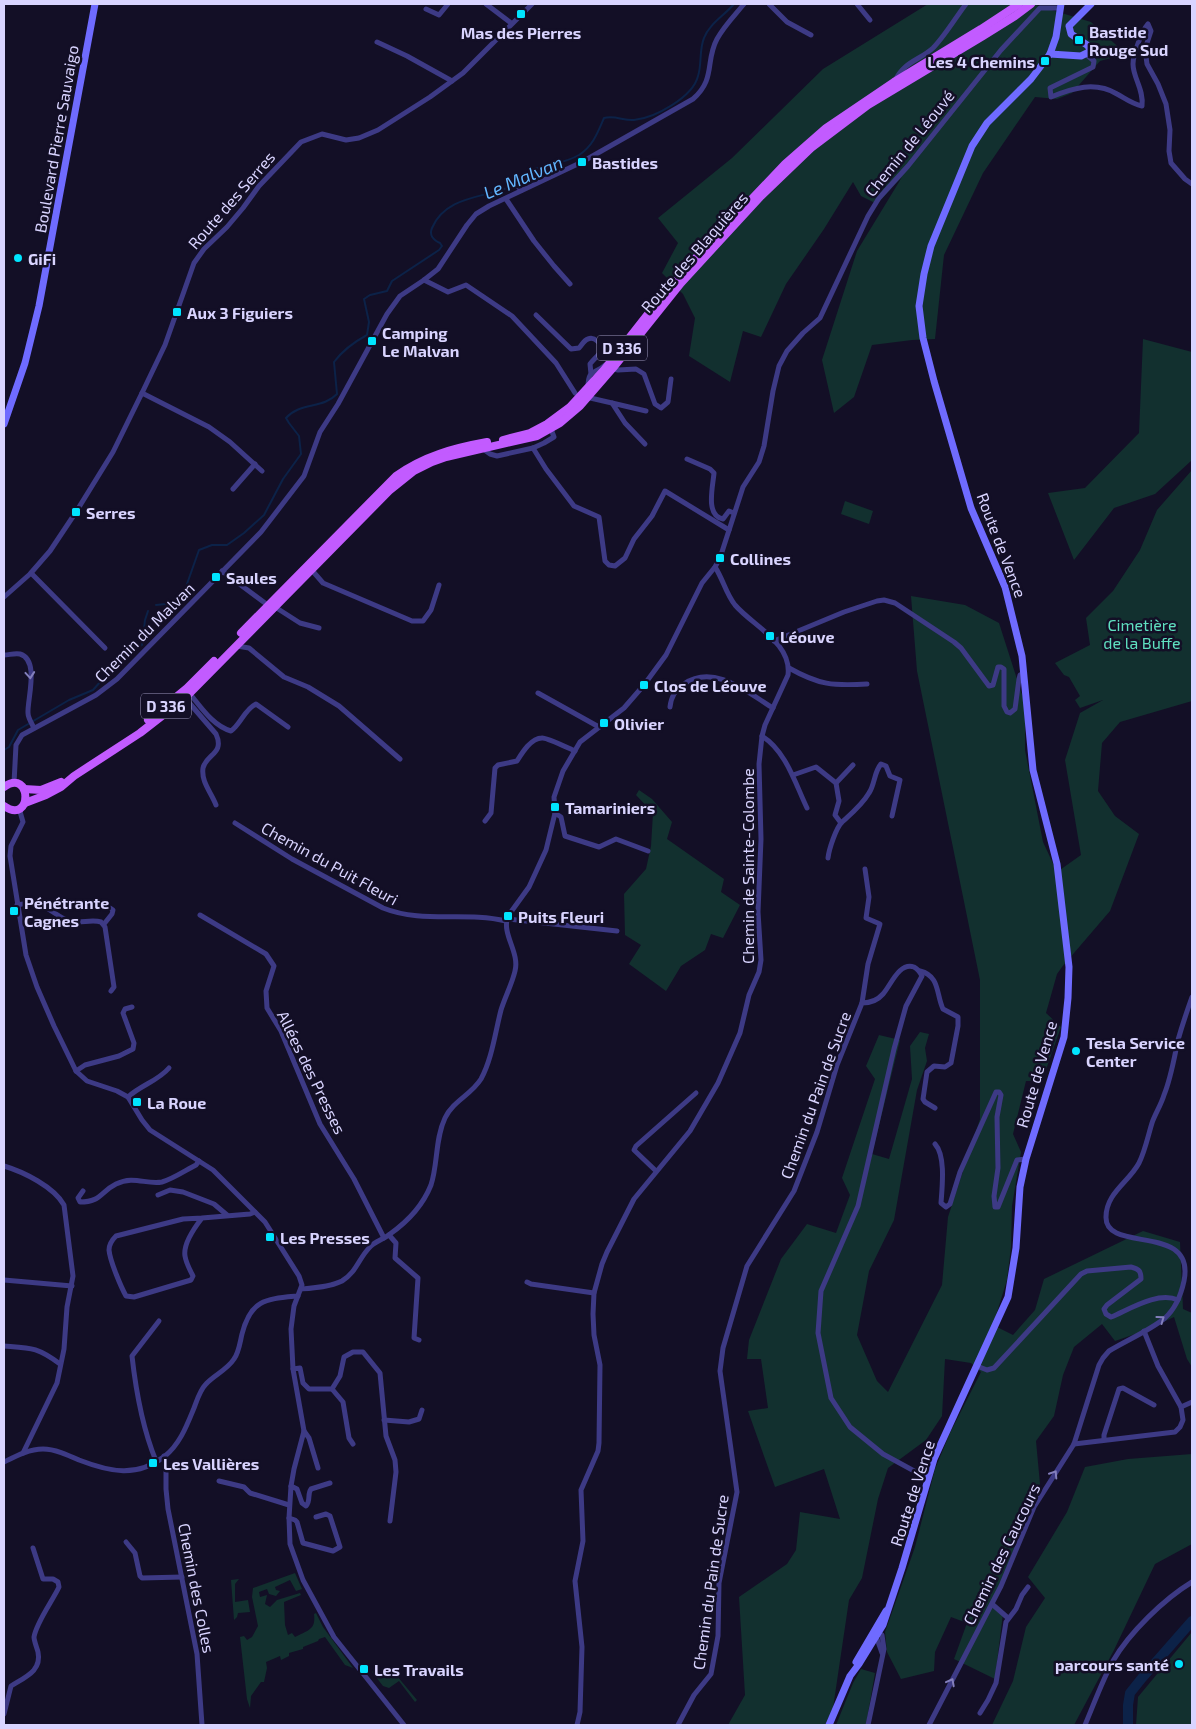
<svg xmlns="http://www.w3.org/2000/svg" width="1196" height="1729" font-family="'Exo 2',sans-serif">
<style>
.green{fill:#12302f}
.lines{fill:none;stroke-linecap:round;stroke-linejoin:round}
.stream{stroke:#0c2248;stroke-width:2}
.river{stroke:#0c2248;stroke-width:10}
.street{stroke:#3d3a85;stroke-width:5}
.secondary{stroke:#6f6bff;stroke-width:7}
.primary{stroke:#c25bff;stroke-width:8}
.oneway{stroke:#837fbc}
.poi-dot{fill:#00e5ff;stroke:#130f26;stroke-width:2}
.labels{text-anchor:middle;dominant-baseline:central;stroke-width:5;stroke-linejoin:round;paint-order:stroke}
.shield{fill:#130f26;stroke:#9e99be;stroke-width:1}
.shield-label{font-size:15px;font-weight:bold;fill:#d9d4ff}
.poi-label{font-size:16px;font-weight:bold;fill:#d9d4ff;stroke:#130f26;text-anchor:start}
.street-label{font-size:16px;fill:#d9d4ff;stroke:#130f26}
.park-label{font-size:16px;fill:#5fe0c0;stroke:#130f26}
.water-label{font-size:18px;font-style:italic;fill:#62b6ff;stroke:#130f26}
</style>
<rect width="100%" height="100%" fill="#130f26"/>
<g class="green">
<polygon points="928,4 1032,4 1091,22 1126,54 1100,61 1072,93 1057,99 1035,97 983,173 944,255 935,339 912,340 872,345 854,397 834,413 822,360 857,251 902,177 877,204 861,196 853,182 824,229 786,284 761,337 743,331 730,382 689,356 695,318 683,294 662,273 678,243 658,218 732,158 823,69"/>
<polygon points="1143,339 1192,352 1192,460 1155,494 1114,508 1074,560 1048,493 1085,488 1139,433"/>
<polygon points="1192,470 1192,701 1120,722 1102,743 1098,791 1115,816 1139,834 1110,911 1062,967 1057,974 1046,1013 1061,1027 1042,1081 1026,1081 1013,1134 1021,1152 1012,1206 1011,1247 1007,1280 993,1325 1013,1335 1035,1310 1044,1279 1143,1231 1180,1242 1183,1309 1192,1313 1192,1367 1187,1359 1174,1317 1144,1331 1115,1341 1102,1324 1074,1347 1063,1375 1054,1416 1036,1441 1040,1484 993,1601 1003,1613 995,1679 954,1659 967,1623 951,1617 935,1652 934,1671 901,1679 887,1652 885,1632 915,1547 935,1469 950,1433 981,1372 971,1363 945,1359 942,1416 926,1440 888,1468 878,1499 862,1578 849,1600 833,1708 825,1725 728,1725 745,1695 739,1597 787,1564 796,1550 800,1512 840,1519 824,1469 775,1487 748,1411 768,1408 761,1359 747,1359 749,1340 781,1259 807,1224 836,1233 850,1195 842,1178 875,1079 866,1066 879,1035 900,1040 872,1154 889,1159 912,1079 910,1046 920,1032 929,1034 925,1048 927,1061 917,1090 894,1220 869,1271 857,1335 877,1381 888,1392 942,1285 948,1217 980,1119 980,980 917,671 911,596 965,605 999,623 1025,704 1025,750 1043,842 1057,872 1081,855 1065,760 1080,713 1103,700 1080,708 1075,700 1080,696 1069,677 1064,675 1055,663 1090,645 1086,618 1113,591 1140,550 1157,510"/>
<polygon points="845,501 873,511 869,524 841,514"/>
<polygon points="639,790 652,799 672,822 667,839 724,879 721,892 740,905 723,938 711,934 705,950 681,966 666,991 629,964 641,945 625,935 624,894 646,869 651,846 653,813 636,795"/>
<polygon points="1192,1454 1192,1544 1155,1564 1114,1650 1074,1725 992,1725 1013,1681 1026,1627 1045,1598 1028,1577 1067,1512 1085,1467 1128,1459"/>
<path d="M295 1573 302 1589 296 1591 290 1580 275 1587 276 1590 280 1591 276 1596 269 1594 267 1589 259 1592 260 1597 267 1595 265 1604 270 1607 277 1600 300 1593 301 1595 284 1602 285 1625 288 1635 292 1633 295 1637C308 1630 316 1630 314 1614L316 1613 323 1627 353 1668 345 1665 325 1637 319 1639 318 1641 303 1647V1649L289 1653V1656L281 1660 280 1656 266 1662 267 1668 264 1682H261L251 1696 250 1708 247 1699 240 1637 244 1636 247 1640 252 1637 258 1626 252 1597 253 1588Z"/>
<polygon points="239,1579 235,1584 235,1602 248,1600 250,1612 238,1613 237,1617 234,1620 231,1580"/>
<polygon points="1192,1632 1192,1725 1136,1725 1138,1697"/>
<polygon points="861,1669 875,1673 866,1725 836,1725 853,1683"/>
<polygon points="374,1670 380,1678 390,1670 397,1676 417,1700 415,1702 399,1681 389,1688 383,1686 372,1672"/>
</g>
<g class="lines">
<g class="stream">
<path d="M156 605 175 603 182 598 199 550 212 545H227L244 533 264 515 283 479 301 454 299 436 289 423 286 418C300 402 323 409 337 394L334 362C343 350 354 342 367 335L369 322 364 299 370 295 387 291 392 281 439 250 442 246 440 243C433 240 429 235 432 228 445 197 481 198 507 188 516 184 522 173 531 170 547 164 564 164 579 155 593 146 598 132 604 118 615 115 624 121 634 120 655 118 693 97 698 76 702 64 699 50 704 38 709 24 725 15 734 4"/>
<polyline points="4,750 9,747 18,730 69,700 93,690 118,662 142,645 145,620 148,611"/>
</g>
<polyline class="river" points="1128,1725 1128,1705 1130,1693 1142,1678 1192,1621"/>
<g class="street">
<polyline points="486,4 511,23"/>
<polyline points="769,4 787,22 811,35"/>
<polyline points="857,4 870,20"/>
<polyline points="426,9 439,15 448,4"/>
<polyline points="377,42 407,56 452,81"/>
<path d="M1089 52 1088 56 1094 61 1093 67 1050 88 1051 97C1073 88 1095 81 1117 94 1126 99 1132 104 1142 106 1144 89 1133 78 1133 64 1133 54 1142 31 1148 24L1151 31 1145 49 1147 64 1158 84 1166 104 1170 130 1169 151 1171 163 1185 179 1192 184"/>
<path d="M895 81C903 62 920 60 933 48 944 37 956 17 966 4"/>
<polyline points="510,180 522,190"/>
<polyline points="506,199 534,241 554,266 570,284"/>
<polyline points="424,280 448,292 466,285 512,316 556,363 575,393"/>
<path d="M536 315 571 349 579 348C582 345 584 340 588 339 594 336 603 344 601 351 599 355 593 360 590 364L591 374"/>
<polyline points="610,368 618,370 636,369 644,374 655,404 661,408 668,402 671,379"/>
<path d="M588 387C588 368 595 375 605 365"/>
<polyline points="142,393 209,427 230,442 262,471"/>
<polyline points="586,397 612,403"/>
<polyline points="645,444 625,423 612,403 646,411"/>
<polyline points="533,448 546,469 574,506 599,517 605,561 609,565 615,566 625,558 634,539 652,516 665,491 729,530"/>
<polyline points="483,449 490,454 497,456 533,448 544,443 554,437 551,429"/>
<path d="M687 459 710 469 714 473C713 486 705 516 723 519L729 511 734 513"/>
<polyline points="233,489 255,464"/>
<polyline points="310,568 323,583 412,621 423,621 431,610 439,585"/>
<polyline points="222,571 269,606"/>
<polyline points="31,573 105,648"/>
<polyline points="4,597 30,574 50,551 76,512 113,452 142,393 165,345 194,263 204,249 227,227 243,208 259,186 301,142 322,134 346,140 359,138 378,130 430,97 463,73 532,4"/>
<polyline points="275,607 300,623 319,628"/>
<polyline points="774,641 844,612 877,601 884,600 895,603 954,642 961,648 989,686 993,685 998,667 1001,667 1004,669 1004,706 1007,712 1010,713 1015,709 1019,679 1020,675 1024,673"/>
<polyline points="237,646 249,648 284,677 308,687 339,706 400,759"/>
<path d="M4 655C9 655 14 653 20 654 40 660 27 700 28 713 28 718 32 724 34 728"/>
<path d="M789 668C819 685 833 686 867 684"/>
<polyline points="538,693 599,727"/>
<path d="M190 694C201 707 213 726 231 731 241 724 244 710 256 704L288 727"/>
<path d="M185 698 216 734C225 754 206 754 203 768 201 782 211 792 216 805"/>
<path d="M670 707C671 697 676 689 684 684 714 663 748 693 773 708"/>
<path d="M762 736C786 751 795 783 807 808"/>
<polyline points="793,775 816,767 836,783 839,801 835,815 841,823"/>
<path d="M14 783 16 745 22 735 96 695 117 679 261 532 304 476 320 432 338 404 387 314 400 296 424 280 438 269 467 225 476 214 489 206 582 162 693 99C716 79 705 61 717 39 724 26 735 15 744 4"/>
<polyline points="836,783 853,765"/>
<polyline points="19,808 23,822 11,846 10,856 26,955 37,987 54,1026 76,1071 87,1081 117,1091 128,1097 142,1120 150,1130 213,1170 265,1222 299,1276 302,1285 294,1306 291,1329 293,1369 304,1431 294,1469 291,1486 289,1518 290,1544 303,1580 334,1637 404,1725"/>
<polyline points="555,813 561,817 565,836 599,847 616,839 648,851"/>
<path d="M485 821 491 813 495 768 498 765 517 761C522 753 531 738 542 738 546 737 570 749 575 751"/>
<path d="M235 823 292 859 383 908C423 924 465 911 506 921"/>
<path d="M828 858C829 849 836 828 842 822 852 813 862 805 869 793 875 784 874 772 881 764L886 766 890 776 900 780 892 816"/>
<path d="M17 905C22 904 28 903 33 903 46 904 57 917 69 921 80 924 91 919 101 922L105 927 114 987 111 991"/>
<polyline points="200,915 266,954 274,966 266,991 267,1008 281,1031 320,1124 354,1179 384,1238"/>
<polyline points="507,919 617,931"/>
<polyline points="104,924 112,914 113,910 107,906"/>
<path d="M920 971C940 976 936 994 943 1009L958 1017V1026L951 1063 945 1067 934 1066 927 1072 923 1099 925 1102 935 1108"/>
<polyline points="862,1003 868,964 880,924 866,918 869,897 865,869"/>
<polyline points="76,1071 85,1065 119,1056 133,1049 134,1043 123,1013 125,1009 132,1007"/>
<path d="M128 1097C141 1085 158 1081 169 1068"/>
<path d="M935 1144C946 1156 942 1188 941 1203L946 1207 950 1204 960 1172 996 1092H999L1001 1095 997 1117 998 1168 994 1196 995 1207H998L1017 1160 1026 1159"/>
<path d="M4 1166C24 1172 54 1187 64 1205L73 1276 67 1307 64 1349 57 1383 23 1453"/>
<polyline points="656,1171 634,1150 636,1146 696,1093"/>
<path d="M83 1191 78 1198 80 1202C101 1202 100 1192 116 1184 134 1175 146 1185 162 1182 173 1179 186 1170 196 1165L199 1161"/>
<polyline points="158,1195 170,1190 183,1192 214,1204 227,1215"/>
<path d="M202 1218 183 1219 116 1236C112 1240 109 1244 109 1250 110 1261 121 1287 126 1296L134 1297 191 1280 193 1276C190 1270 186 1263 185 1256 183 1244 195 1227 202 1218L250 1214 255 1212"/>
<polyline points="389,1235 396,1243 395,1258 418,1278 414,1338 419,1340"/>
<polyline points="4,1280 72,1286"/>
<polyline points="527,1282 531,1284 594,1293"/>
<path d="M301 1289C314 1288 330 1287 342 1281 357 1272 359 1257 371 1246 376 1241 384 1239 390 1234 407 1222 423 1205 431 1185 438 1164 435 1139 445 1118 453 1101 471 1095 481 1079 492 1059 495 1033 501 1010 505 997 512 984 515 971 520 952 501 934 508 916L529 887 546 850 555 813 554 797 563 771 580 742 624 708 644 685 666 655 702 583 715 567 720 558 743 487 759 462 764 446 773 391 779 366 787 351 803 333 820 318 868 216 879 198 908 166 1001 50 1040 8H1061"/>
<path d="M4 1346C31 1348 37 1347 60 1364"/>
<path d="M977 1366 987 1370 994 1368 1081 1274 1087 1271 1131 1267C1139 1269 1141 1271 1141 1279L1107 1305 1104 1309 1106 1314 1111 1317C1130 1309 1158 1291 1178 1300"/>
<polyline points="293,1369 300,1368 303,1383 309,1389 332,1389 340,1376 344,1357 353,1352 363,1352 380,1373 386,1436 395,1460 396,1472 390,1521"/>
<polyline points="332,1389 343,1402 349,1438 353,1444"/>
<polyline points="1181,1407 1192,1402"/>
<polyline points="384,1420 409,1422 419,1419 422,1410"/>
<polyline points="304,1431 309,1438 318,1468"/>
<polyline points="1104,1439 1104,1435 1119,1389 1123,1388 1154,1405"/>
<polyline points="1074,1444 1175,1432 1180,1427 1183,1420 1181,1407 1158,1366 1144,1331"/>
<polyline points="164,1456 166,1464 166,1489 168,1509 197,1654 202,1725"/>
<path d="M156 1461C142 1427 136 1392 132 1356L159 1321"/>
<path d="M4 1462C16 1456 29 1449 43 1449 55 1449 68 1455 79 1460 110 1472 137 1478 165 1456 180 1444 187 1425 194 1408 197 1400 200 1390 206 1384 214 1375 227 1370 234 1359 239 1352 240 1342 242 1334 251 1299 266 1299 298 1296"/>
<polyline points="219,1481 244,1487 250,1493 289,1505"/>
<path d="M291 1486 297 1489 302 1503 306 1506C311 1501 307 1494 311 1489L330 1483"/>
<polyline points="289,1518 295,1520 297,1522 303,1543 333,1551 340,1547 330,1516 326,1514 316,1517"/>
<polyline points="126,1542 135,1553 140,1576 142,1578 182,1577"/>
<polyline points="992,1604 1008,1618"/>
<polyline points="876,1636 882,1653"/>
<polyline points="980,1713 988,1700 996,1683 1006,1622 1016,1609 1022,1595 1028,1587"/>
<path d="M4 1714 11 1686C25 1677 42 1671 38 1652 37 1648 34 1641 34 1637 36 1623 53 1600 59 1587L58 1582 53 1579H43L33 1548"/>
<path d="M577 1725 580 1712 582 1647 575 1581 583 1541 581 1490 598 1451 599 1443 600 1365 594 1335 593 1314 594 1293 602 1264 607 1252 634 1199 690 1131 718 1083 740 1033 749 995 759 972 761 960 758 912 761 839 759 764 762 736 765 725 788 675C792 643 753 626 735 605 726 594 723 579 715 567"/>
<path d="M678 1725 694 1695 711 1674 718 1636 719 1583 737 1492 720 1371 723 1348 747 1266 794 1191 817 1132 837 1065 862 1003C870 1003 877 1001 883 994 891 985 899 962 914 967 918 969 920 972 922 976L906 1006 894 1049 858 1206 821 1291 818 1333 831 1398 850 1427 883 1454 927 1478"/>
<polyline points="868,1725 884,1649 882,1635 878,1634 875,1636"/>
<path d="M929 1725 1001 1586 1034 1507 1074 1444 1099 1365 1103 1358 1109 1351C1127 1340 1149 1331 1165 1318 1176 1308 1181 1295 1184 1281 1196 1222 1105 1254 1106 1217 1106 1193 1129 1182 1139 1163 1145 1151 1148 1136 1152 1123 1155 1114 1161 1105 1164 1095 1171 1078 1174 1059 1178 1040 1182 1026 1187 1011 1192 997"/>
<path d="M1085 1725C1094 1704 1102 1681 1113 1661 1129 1633 1164 1599 1192 1582"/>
</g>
<g class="secondary">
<polyline points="1050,54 1081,56 1089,52 1090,49 1087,45 1071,34 1069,26 1091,4"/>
<polyline points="4,424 25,363 39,306 95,4"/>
<polyline points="856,1662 886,1611"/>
<polyline points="829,1725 850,1676 859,1664 883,1625 902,1568 934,1459 1008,1297 1016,1248 1020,1187 1026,1159 1064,1037 1068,998 1069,967 1057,864 1033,770 1022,656 1005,587 971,508 934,381 923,338 919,306 924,274 931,246 972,146 987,123 1031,79 1050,54 1056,37 1061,4"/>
</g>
<g class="primary">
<polyline points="503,440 530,433 547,424 570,407 604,370 659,300 692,262 785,164 826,128 894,82 981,29 1019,4"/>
<path d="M241 633 396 476C424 456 454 448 487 442"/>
<polyline points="148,720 187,688 214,661"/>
<path d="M4 787C32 767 33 826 4 806"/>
<polyline points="24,789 41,790 61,782"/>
<polyline points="25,803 46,795 61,787 74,776 140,733 185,698 389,491 414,471 432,462 446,457 537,436 560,423 580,406 613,368 681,283 761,196 811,148 868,105 983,36 1015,16 1031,4"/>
</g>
</g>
<defs><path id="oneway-chevron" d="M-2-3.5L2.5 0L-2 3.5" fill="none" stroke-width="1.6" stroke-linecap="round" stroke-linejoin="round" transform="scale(1.25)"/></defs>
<g class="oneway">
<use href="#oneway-chevron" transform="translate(30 675) rotate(85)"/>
<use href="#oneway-chevron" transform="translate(1161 1319) rotate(-36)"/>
<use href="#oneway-chevron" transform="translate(1054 1474) rotate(-57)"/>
<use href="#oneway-chevron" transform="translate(951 1682) rotate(-62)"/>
</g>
<g class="poi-dot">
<rect x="516" y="9" width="10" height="10" rx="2.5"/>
<rect x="1074" y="35" width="10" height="10" rx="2.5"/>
<rect x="1040" y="56" width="10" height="10" rx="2.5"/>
<rect x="577" y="157" width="10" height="10" rx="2.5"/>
<circle cx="18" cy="258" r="5"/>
<rect x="172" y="307" width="10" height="10" rx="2.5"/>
<rect x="367" y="336" width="10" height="10" rx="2.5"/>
<rect x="71" y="507" width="10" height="10" rx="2.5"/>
<rect x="715" y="553" width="10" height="10" rx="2.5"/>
<rect x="211" y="572" width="10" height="10" rx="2.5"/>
<rect x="765" y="631" width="10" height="10" rx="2.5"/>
<rect x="639" y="680" width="10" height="10" rx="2.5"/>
<rect x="599" y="718" width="10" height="10" rx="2.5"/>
<rect x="550" y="802" width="10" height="10" rx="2.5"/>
<rect x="9" y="906" width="10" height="10" rx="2.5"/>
<rect x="503" y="911" width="10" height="10" rx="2.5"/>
<circle cx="1076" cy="1051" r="5"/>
<rect x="132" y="1097" width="10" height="10" rx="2.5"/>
<rect x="265" y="1232" width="10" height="10" rx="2.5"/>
<rect x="148" y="1458" width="10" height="10" rx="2.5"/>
<circle cx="1179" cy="1664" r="5"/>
<rect x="359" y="1664" width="10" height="10" rx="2.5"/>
</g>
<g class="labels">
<g class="shield">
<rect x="597" y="335.5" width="50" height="25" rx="4"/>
<rect x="141" y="693.5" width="50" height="25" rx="4"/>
</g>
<g class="shield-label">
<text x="622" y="348">D 336</text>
<text x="166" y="706">D 336</text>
</g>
<g class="poi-label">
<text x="1089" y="31">Bastide<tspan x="1089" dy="18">Rouge Sud</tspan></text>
<text x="521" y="32" text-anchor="middle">Mas des Pierres</text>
<text x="1035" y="61" text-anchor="end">Les 4 Chemins</text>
<text x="592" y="162">Bastides</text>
<text x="28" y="258">GiFi</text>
<text x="187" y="312">Aux 3 Figuiers</text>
<text x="382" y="332">Camping<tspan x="382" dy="18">Le Malvan</tspan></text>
<text x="86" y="512">Serres</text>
<text x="730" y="558">Collines</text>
<text x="226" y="577">Saules</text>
<text x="780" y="636">Léouve</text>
<text x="654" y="685">Clos de Léouve</text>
<text x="614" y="723">Olivier</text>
<text x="565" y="807">Tamariniers</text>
<text x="24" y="902">Pénétrante<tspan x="24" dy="18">Cagnes</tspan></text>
<text x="518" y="916">Puits Fleuri</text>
<text x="1086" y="1042">Tesla Service<tspan x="1086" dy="18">Center</tspan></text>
<text x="147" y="1102">La Roue</text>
<text x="280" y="1237">Les Presses</text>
<text x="163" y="1463">Les Vallières</text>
<text x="1169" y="1664" text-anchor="end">parcours santé</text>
<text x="374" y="1669">Les Travails</text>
</g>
<g class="street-label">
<text transform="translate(56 139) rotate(-80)">Boulevard Pierre Sauvaigo</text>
<text transform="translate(909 143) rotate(-51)">Chemin de Léouvé</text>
<text transform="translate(231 200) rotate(-49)">Route des Serres</text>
<text transform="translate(694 252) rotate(-49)">Route des Blaquières</text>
<text transform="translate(1002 545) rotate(69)">Route de Vence</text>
<text transform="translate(144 632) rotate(-45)">Chemin du Malvan</text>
<text transform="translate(330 863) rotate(29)">Chemin du Puit Fleuri</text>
<text transform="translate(747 866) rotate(-90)">Chemin de Sainte-Colombe</text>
<text transform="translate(312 1072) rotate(64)">Allées des Presses</text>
<text transform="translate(1036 1074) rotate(-74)">Route de Vence</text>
<text transform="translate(815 1095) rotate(-70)">Chemin du Pain de Sucre</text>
<text transform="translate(912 1493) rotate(-72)">Route de Vence</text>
<text transform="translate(1001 1554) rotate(-64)">Chemin des Caucours</text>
<text transform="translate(710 1582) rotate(-82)">Chemin du Pain de Sucre</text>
<text transform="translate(197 1588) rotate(79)">Chemin des Colles</text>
</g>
<g class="park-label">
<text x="1142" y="624">Cimetière<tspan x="1142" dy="18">de la Buffe</tspan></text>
</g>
<g class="water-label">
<text transform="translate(523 177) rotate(-23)">Le Malvan</text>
</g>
</g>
<rect width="1196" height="1729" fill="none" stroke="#d9d4ff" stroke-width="10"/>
</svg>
